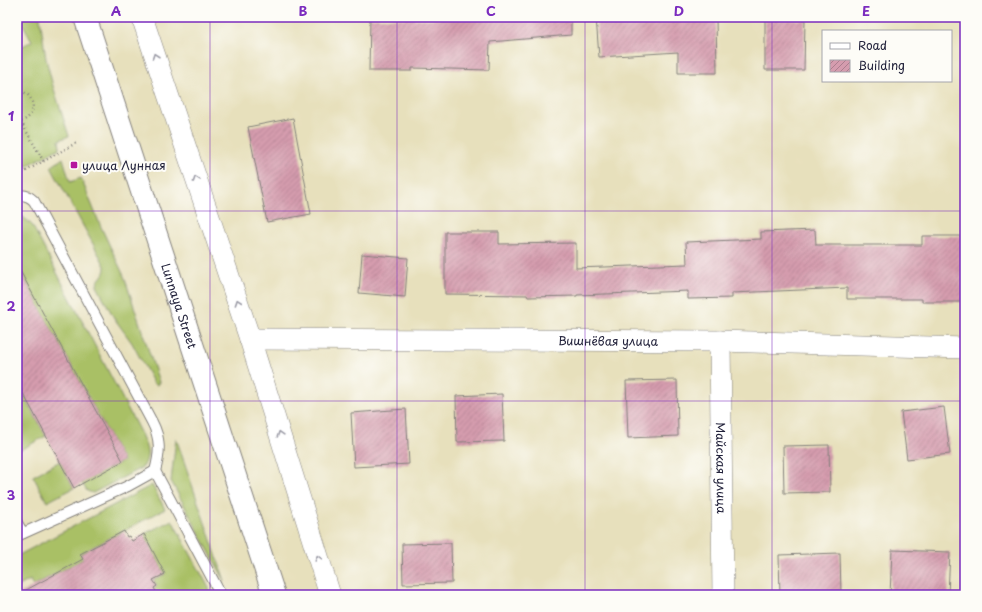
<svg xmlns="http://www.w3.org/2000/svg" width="982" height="612" font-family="'Playpen Sans',sans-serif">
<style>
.grass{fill:#a9c065;stroke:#667150}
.building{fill:url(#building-hatch)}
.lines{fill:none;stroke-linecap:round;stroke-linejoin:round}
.service-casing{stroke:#84817c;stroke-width:12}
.minor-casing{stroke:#84817c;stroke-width:22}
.tertiary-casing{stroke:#84817c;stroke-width:24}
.path{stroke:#84817c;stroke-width:2.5;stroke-dasharray:1 3;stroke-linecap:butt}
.service{stroke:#fff;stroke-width:10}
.minor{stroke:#fff;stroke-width:21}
.tertiary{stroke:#fff;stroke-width:22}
.oneway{stroke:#9c9ca7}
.grid{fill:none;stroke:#7b2cbf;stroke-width:1;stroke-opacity:0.55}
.poi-dot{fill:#b5179e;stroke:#fdfcf7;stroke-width:1.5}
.labels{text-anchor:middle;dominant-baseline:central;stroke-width:4;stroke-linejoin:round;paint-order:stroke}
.poi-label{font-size:12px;fill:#22223b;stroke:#fdfcf7;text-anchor:start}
.street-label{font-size:12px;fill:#22223b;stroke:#fdfcf7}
.neatline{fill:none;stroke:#7b2cbf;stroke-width:1.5}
.grid-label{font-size:13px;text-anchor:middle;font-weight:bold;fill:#7b2cbf}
</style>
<defs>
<pattern id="building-hatch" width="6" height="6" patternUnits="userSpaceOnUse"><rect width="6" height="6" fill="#d59cae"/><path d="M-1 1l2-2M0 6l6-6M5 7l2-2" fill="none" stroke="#ac7f8f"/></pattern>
</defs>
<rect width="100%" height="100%" fill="#fdfcf7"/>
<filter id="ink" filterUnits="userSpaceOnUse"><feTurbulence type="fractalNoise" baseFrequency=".025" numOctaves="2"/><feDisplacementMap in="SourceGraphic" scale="8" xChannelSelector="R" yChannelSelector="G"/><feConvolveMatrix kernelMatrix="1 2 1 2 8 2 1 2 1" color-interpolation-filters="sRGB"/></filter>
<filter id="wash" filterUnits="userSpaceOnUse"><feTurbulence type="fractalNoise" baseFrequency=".012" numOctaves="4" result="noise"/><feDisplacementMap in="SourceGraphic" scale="16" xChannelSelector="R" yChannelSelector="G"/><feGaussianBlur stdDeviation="0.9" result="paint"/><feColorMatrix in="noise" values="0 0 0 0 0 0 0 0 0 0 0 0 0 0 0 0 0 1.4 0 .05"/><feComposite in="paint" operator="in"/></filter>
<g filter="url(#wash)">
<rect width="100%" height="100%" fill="#e7e0bc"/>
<g class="grass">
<polygon points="19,17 40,17 46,59 53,86 69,136 59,140 60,148 17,171 17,49 32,41"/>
<path d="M63 158 70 182 81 178 101 227 124 276 159 382 157 385 154 384 132 343 114 318 97 286C97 278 106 276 105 266L51 167Z"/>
<path d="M17 216 23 217 32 225 141 434C146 446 151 455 143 467L93 493 87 491 82 483 123 461 17 265Z"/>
<polygon points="17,383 46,436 20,450 17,443"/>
<polygon points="176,438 225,581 171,481"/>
<polygon points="60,461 74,488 47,502 33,476"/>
<polygon points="152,485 165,509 80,554 83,559 33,586 30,580 17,587 17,556"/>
<polygon points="172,520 209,588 211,595 149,595 154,588 157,586 153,580 165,574 144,534"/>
</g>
<g id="blocks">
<g class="building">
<polygon points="440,17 519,19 519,17 546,17 547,20 571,21 571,35 490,42 489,70 412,68 412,71 369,71 370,18 440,19"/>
<polygon points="596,17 716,17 717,73 678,73 678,52 599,57"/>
<polygon points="765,19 805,20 804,70 765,70"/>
<polygon points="293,118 311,214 267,222 248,127"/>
<polygon points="815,230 816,245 922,245 922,236 965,236 965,302 922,302 922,299 847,299 847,288 732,293 732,298 688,299 688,291 577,295 577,296 528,297 527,295 445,294 445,232 499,232 499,244 576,243 576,268 687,264 686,242 761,239 761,232"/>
<polygon points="362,254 408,258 405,297 359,293"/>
<polygon points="17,265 123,461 74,488 17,382"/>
<polygon points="677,380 678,436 628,438 626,381"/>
<polygon points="502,394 504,441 457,442 456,396"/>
<polygon points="944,407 950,454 907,459 901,412"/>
<polygon points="406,409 409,464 354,467 351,413"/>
<polygon points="829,445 830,492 784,493 783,446"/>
<polygon points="124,531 127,537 129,536 132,541 144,534 165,574 153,580 157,586 154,588 158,595 17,595 83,559 80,554"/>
<polygon points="451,543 452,583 403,584 402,544"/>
<polygon points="892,550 950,552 948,595 890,595"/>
<polygon points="840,553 841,595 780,595 779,555"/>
</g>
</g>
</g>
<g filter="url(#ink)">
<use href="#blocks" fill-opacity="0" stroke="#84817c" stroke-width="1"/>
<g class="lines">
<g class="service-casing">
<g id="service">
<path d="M17 196C24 194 29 196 34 201L152 422C161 439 160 453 155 471"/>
<polyline points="17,523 23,533"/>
<polyline points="17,536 128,486 155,471 221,595"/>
</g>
</g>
<g class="minor-casing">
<g id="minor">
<polyline points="142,17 250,339 330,595"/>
<path id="s1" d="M250 339 720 341 965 348"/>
<path id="s2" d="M720 341 723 595"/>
</g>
</g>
<g class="tertiary-casing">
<g id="tertiary">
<path id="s3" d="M85 17 274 595"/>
</g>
</g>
<g class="path">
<path d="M17 90C38 93 38 120 17 122"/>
<polyline points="21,122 44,162"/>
<polyline points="19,175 76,143"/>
</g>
<use href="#service" class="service"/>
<use href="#minor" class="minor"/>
<use href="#tertiary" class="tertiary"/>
</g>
<defs><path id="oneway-chevron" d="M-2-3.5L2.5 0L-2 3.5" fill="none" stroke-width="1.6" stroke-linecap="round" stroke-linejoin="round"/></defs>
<g class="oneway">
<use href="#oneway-chevron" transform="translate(155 56) rotate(-109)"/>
<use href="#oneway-chevron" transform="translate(196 179) rotate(-109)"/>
<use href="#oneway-chevron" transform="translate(238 302) rotate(-109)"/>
<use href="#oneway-chevron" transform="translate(280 434) rotate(-107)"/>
<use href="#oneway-chevron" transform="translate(318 558) rotate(-107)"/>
</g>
</g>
<path class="grid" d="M210 17V595M397 17V595M585 17V595M772 17V595M17 211H965M17 401H965"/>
<rect class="poi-dot" x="70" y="161" width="8" height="8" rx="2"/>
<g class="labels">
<g class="poi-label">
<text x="82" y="165">улица Лунная</text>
</g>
<g class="street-label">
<text stroke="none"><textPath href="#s3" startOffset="304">Lunnaya Street</textPath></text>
<text stroke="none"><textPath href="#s1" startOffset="358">Вишнёвая улица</textPath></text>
<text stroke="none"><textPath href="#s2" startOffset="127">Майская улица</textPath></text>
</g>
</g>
<rect width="982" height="612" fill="none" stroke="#fdfcf7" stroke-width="44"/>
<rect x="822" y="30" width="130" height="52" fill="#fdfcf7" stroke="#a5a5ac"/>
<rect x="830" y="43" width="20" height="6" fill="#ffffff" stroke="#a5a5ac"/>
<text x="858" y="50" font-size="12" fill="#22223b">Road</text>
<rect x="830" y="60" width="20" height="12" fill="url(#building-hatch)" stroke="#a5a5ac"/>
<text x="858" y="70" font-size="12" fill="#22223b">Building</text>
<rect x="22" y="22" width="938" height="568" class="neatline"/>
<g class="grid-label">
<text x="116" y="16">A</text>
<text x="303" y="16">B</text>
<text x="491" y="16">C</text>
<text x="679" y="16">D</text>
<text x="866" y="16">E</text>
<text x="11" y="121">1</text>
<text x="11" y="311">2</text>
<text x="11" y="500">3</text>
</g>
</svg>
